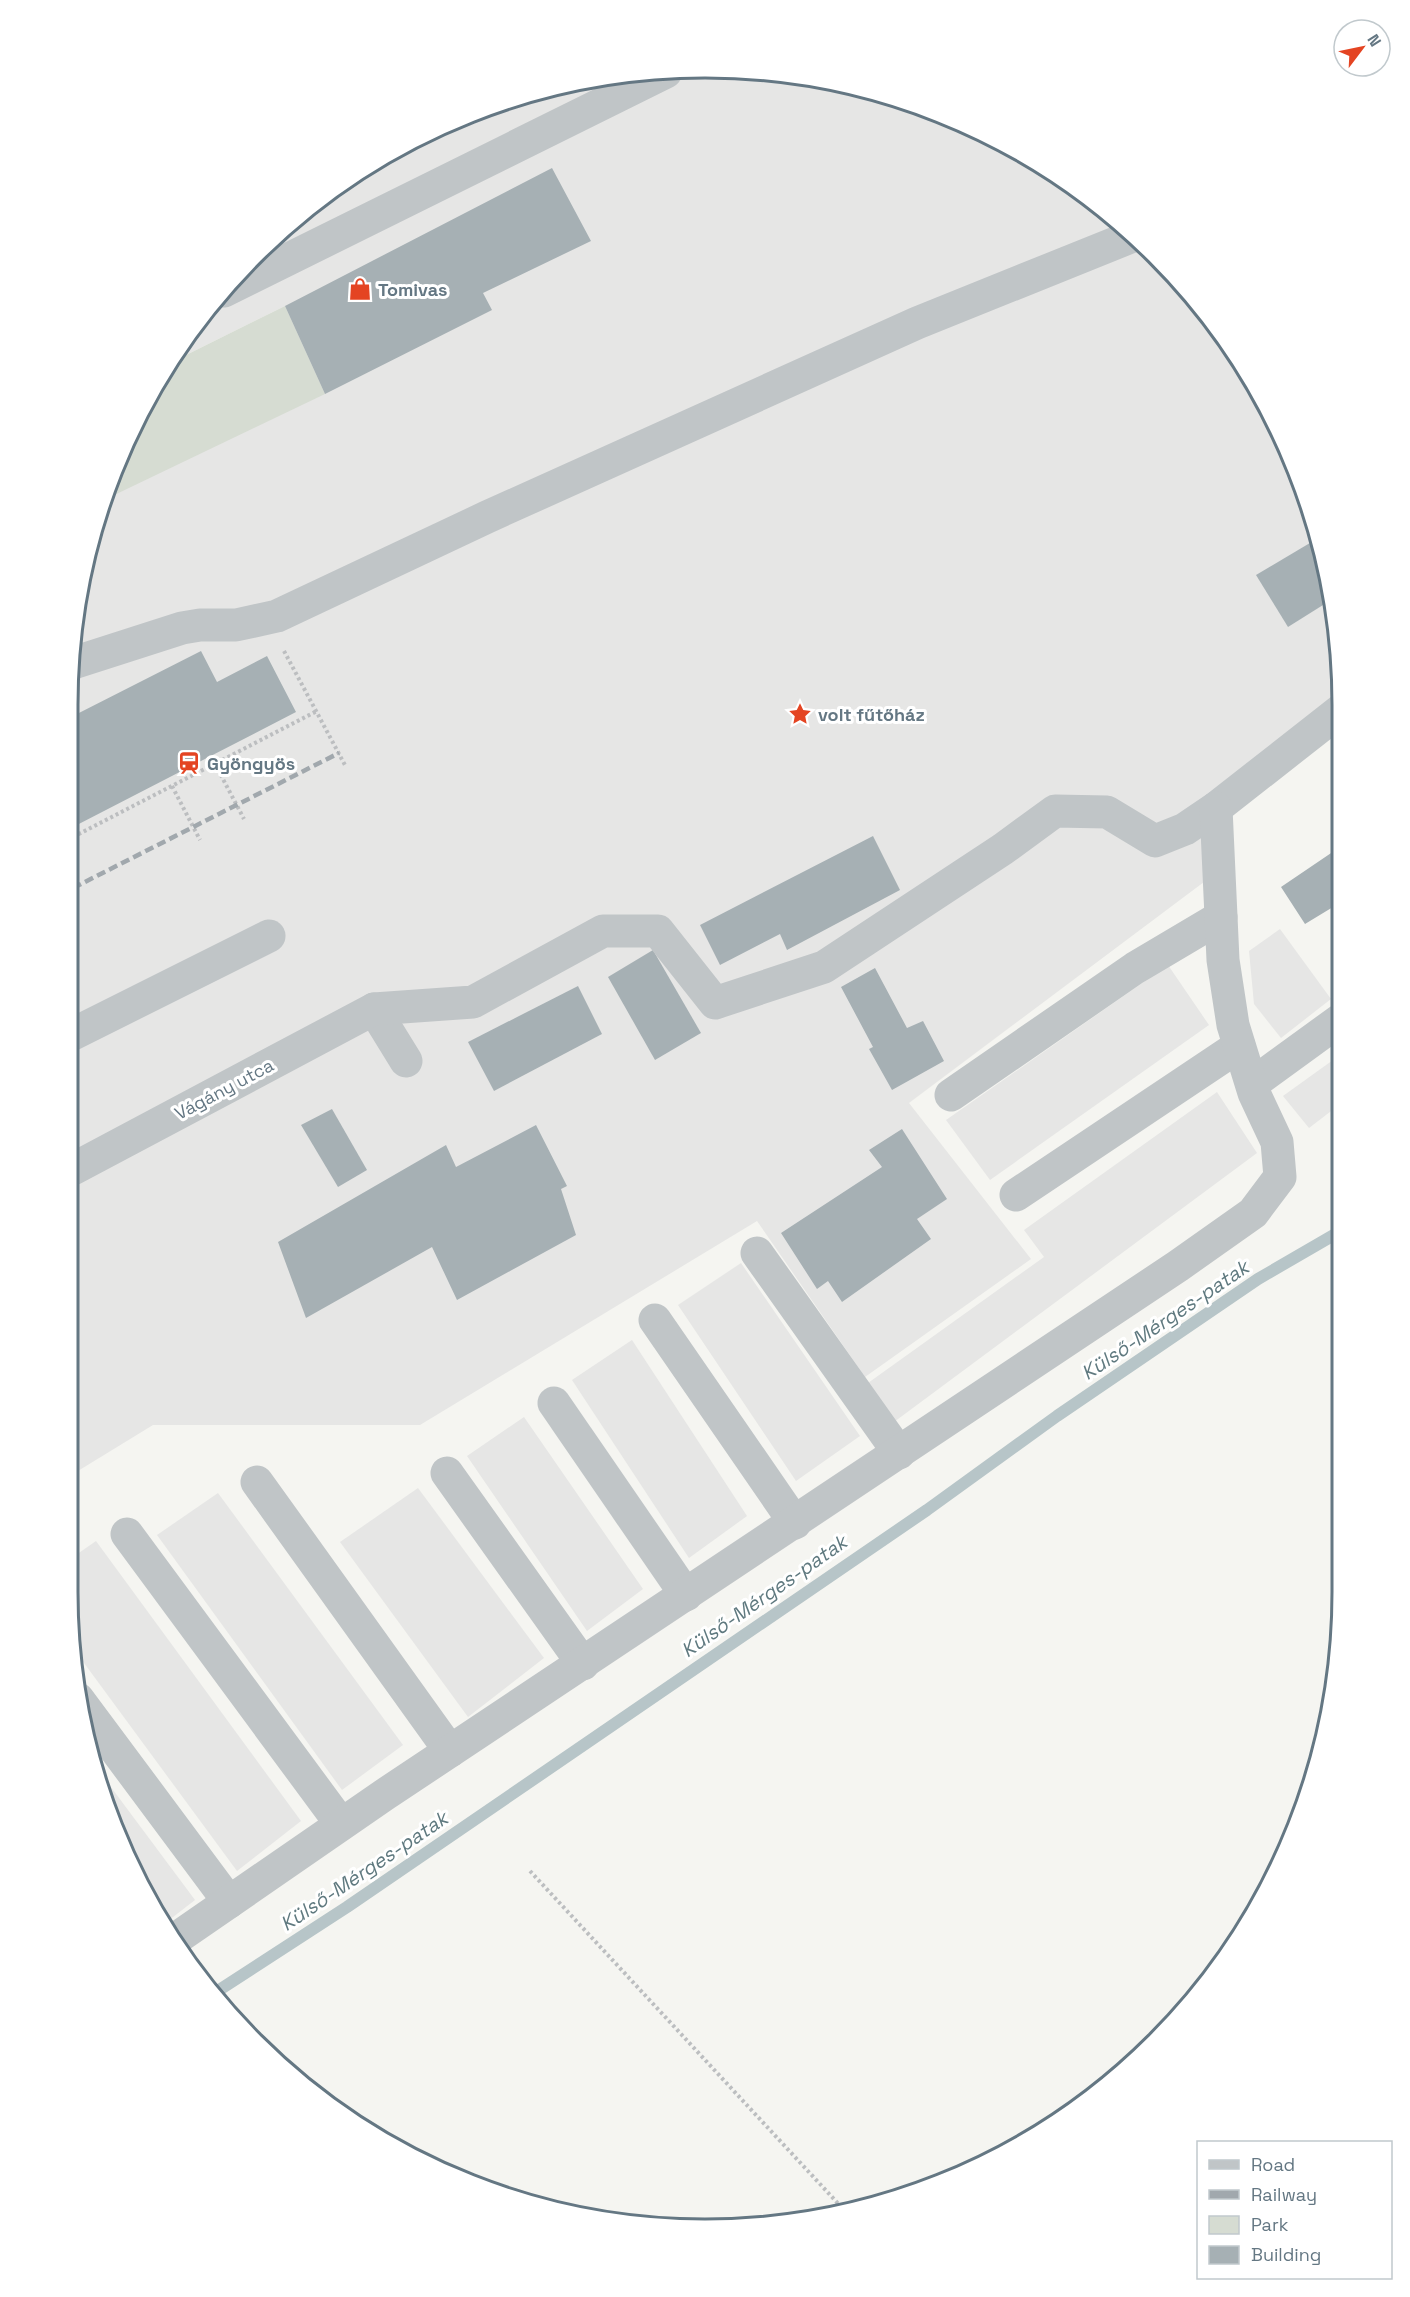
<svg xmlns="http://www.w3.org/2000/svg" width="1410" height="2297" font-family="'Space Grotesk',sans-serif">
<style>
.built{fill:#e6e6e5}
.green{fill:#d6dcd2}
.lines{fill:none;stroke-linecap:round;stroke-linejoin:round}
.stream{stroke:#b7c5c8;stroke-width:12}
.building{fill:#a6b0b4}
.path{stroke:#bcbec0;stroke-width:4;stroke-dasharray:3 3;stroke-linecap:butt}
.minor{stroke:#c0c5c7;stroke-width:33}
.rail{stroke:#a1a8ad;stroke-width:4.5;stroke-dasharray:9 4.5;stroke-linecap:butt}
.labels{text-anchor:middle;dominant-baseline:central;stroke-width:6;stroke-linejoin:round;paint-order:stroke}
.poi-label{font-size:18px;font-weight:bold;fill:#647783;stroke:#fff;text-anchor:start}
.street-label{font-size:18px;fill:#647783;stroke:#fff}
.water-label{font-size:20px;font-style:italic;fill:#5f797f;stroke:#fff}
.rim{fill:none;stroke:#647783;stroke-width:3}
</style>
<rect width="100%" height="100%" fill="#f5f5f1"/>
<g class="built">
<polygon points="746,69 870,89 987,133 1093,199 1185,285 1257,387 1321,540 1341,663 1341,710 1217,808 1204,882 909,1103 1031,1259 865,1377 757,1221 420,1425 153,1425 73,1474 73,622 106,499 285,306 174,361 199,317 284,226 386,153 500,101 621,73"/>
<polygon points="1280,929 1331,999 1281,1038 1254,1004 1249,951"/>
<polygon points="1168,965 1209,1025 990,1180 946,1120"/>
<polygon points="1340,1055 1339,1105 1309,1128 1283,1096"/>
<polygon points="1217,1092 1257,1153 894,1422 868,1383 1044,1257 1024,1230"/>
<polygon points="741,1263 860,1436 796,1481 678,1305"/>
<polygon points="632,1340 747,1516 689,1558 572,1380"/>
<polygon points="524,1417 643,1589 587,1631 467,1456"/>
<polygon points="418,1488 544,1658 468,1717 340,1542"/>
<polygon points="218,1493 403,1745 342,1790 157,1535"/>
<polygon points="96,1541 301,1821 237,1871 73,1648 73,1557"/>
<polygon points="93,1763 195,1900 164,1924 133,1874 101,1797"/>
</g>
<polygon class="green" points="285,306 325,394 106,499 116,461 174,361"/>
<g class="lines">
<polyline class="stream" points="213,1994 347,1907 927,1510 1057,1416 1258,1279 1339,1232"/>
</g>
<g class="building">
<polygon points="552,168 591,241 483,293 492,310 325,394 285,306"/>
<polygon points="1320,537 1331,600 1288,627 1256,575"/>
<polygon points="201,651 217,682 267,656 296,712 73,827 73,716"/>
<polygon points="873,836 900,890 787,950 780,934 720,965 700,925"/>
<polygon points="1340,847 1340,916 1333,907 1305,924 1281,887"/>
<polygon points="653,950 701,1033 655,1060 608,977"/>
<polygon points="875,968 907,1028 923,1021 944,1061 892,1090 869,1049 873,1047 841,987"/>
<polygon points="578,986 602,1034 494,1091 468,1042"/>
<polygon points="332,1109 367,1170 338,1187 301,1125"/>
<polygon points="536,1125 567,1186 561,1189 576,1235 457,1300 432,1247 306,1318 278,1242 446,1145 456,1167"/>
<polygon points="902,1129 947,1199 917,1219 931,1239 842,1302 828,1281 817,1289 781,1233 882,1167 869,1150"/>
</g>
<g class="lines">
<g class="path">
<polyline points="284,651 346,767"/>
<polyline points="215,764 244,819"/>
<polyline points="172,786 200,840"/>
<polyline points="73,837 317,711"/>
<polyline points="530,1871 845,2211"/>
</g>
<g class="minor">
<polyline points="224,291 666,72"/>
<polyline points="73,663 182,628 200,625 236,625 277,616 487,517 917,323 1133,236"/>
<polyline points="374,1009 406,1061"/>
<polyline points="73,1034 269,936"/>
<polyline points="1252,1084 1340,1020"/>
<polyline points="951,1095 1135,968 1221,917"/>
<polyline points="73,1169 374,1009 473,1002 603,931 658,931 715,1003 824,967 1003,849 1055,811 1107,812 1155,841 1185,829 1216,808 1341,710"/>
<polyline points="1016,1195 1239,1046"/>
<polyline points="757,1253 899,1453"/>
<polyline points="655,1320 795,1523"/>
<polyline points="554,1403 686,1595"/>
<polyline points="447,1473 583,1664"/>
<polyline points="257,1482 450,1751"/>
<polyline points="127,1534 341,1824"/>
<polyline points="78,1699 229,1902"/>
<polyline points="174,1940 384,1795 1178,1266 1253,1213 1280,1177 1277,1142 1254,1093 1233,1025 1223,960 1216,808"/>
</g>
<polyline class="rail" points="73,888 339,753"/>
</g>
<defs>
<g id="shop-bare" transform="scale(1.8)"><path d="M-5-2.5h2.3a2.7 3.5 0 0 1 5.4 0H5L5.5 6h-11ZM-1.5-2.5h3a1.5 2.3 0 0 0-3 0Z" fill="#e44422" stroke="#fff" stroke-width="2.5" paint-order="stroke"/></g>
<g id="sight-bare" transform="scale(1.8)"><path d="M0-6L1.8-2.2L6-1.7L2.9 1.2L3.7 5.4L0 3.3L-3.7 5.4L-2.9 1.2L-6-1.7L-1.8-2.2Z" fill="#e44422" stroke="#fff" stroke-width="2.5" paint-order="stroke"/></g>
<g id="station-bare" transform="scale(1.8)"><path d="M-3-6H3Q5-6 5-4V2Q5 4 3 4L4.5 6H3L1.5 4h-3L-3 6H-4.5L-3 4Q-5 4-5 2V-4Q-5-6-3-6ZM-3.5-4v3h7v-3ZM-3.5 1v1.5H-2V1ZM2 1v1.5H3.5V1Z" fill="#e44422" stroke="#fff" stroke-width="2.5" paint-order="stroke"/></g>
</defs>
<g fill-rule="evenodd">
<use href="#shop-bare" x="360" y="289"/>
<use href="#sight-bare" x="800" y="714"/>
<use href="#station-bare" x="189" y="763"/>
</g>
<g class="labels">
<g class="poi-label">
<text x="378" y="289">Tomivas</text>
<text x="818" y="714">volt fűtőház</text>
<text x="207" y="763">Gyöngyös</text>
</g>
<g class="street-label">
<text transform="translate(224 1089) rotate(-28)">Vágány utca</text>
</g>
<g class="water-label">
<text transform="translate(1165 1320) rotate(-34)">Külső-Mérges-patak</text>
<text transform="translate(764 1596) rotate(-35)">Külső-Mérges-patak</text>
<text transform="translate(364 1871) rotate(-34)">Külső-Mérges-patak</text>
</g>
</g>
<path d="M0 0H1410V2297H0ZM705 78H705A627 627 0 0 1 1332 705V1592A627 627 0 0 1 705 2219H705A627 627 0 0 1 78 1592V705A627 627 0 0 1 705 78Z" fill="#fff" fill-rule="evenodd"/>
<path class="rim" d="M705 78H705A627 627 0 0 1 1332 705V1592A627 627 0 0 1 705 2219H705A627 627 0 0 1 78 1592V705A627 627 0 0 1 705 78Z"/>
<rect x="1197" y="2141" width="195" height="138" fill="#ffffff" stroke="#c1c9cd" stroke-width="1.5"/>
<rect x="1209" y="2160" width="30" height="9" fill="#c0c5c7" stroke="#c1c9cd" stroke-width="1.5"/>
<text x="1251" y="2171" font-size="18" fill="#647783">Road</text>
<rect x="1209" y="2190" width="30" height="9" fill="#a1a8ad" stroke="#c1c9cd" stroke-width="1.5"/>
<text x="1251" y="2201" font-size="18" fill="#647783">Railway</text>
<rect x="1209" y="2216" width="30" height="18" fill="#d6dcd2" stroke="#c1c9cd" stroke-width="1.5"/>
<text x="1251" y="2231" font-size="18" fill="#647783">Park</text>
<rect x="1209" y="2246" width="30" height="18" fill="#a6b0b4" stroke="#c1c9cd" stroke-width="1.5"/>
<text x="1251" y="2261" font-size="18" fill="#647783">Building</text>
<g transform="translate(1362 48) rotate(58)"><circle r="28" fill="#ffffff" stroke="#c1c9cd" stroke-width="1.5"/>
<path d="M0-4.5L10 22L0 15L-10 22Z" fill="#e44422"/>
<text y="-9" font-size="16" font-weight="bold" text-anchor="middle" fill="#647783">N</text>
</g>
</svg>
